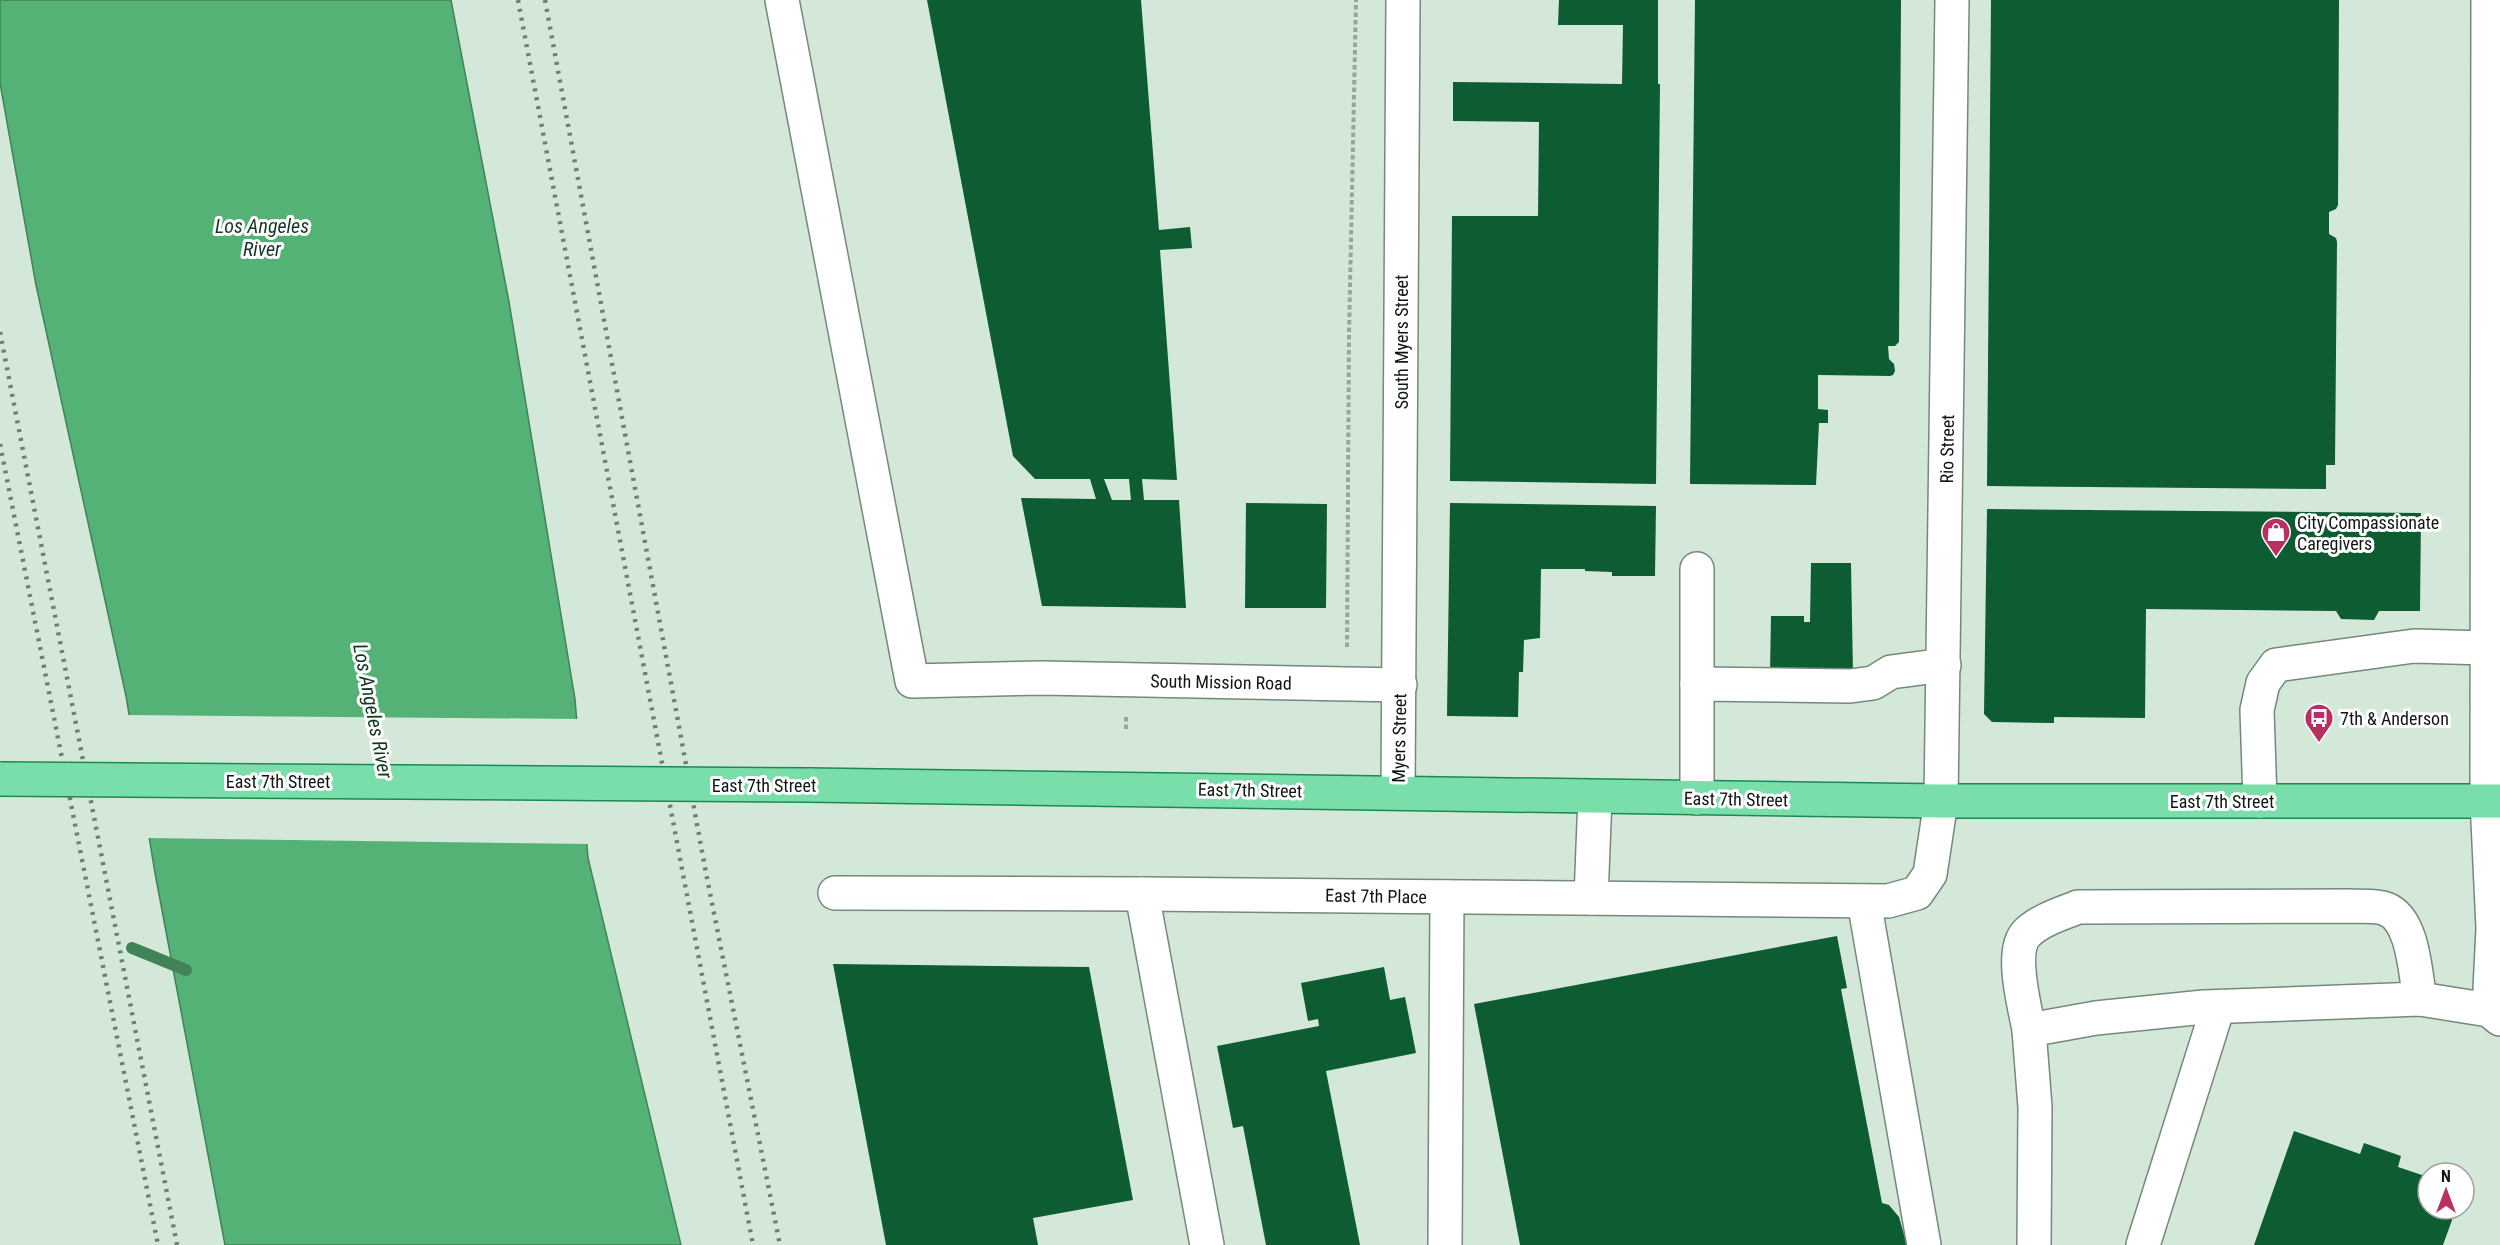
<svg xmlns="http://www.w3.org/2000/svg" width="2500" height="1245" font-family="'Roboto Condensed',sans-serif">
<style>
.water{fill:#55b277;stroke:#408358;stroke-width:1.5}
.pier{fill:#d3e8d9}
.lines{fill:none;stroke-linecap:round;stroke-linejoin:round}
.stream{stroke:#408358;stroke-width:12}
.building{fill:#0d5c32;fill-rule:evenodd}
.minor-casing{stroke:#75897b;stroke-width:36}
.major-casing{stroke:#1b8a50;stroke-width:36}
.path{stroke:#95a69a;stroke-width:4;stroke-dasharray:4.5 3;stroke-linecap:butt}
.minor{stroke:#fff;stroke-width:33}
.major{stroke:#7adeaa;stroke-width:33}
.rail{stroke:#707e74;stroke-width:4.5;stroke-dasharray:3 6;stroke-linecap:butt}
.major-bridge-casing{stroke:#1b8a50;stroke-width:36;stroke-linecap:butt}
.major-bridge{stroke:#7adeaa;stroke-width:33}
.labels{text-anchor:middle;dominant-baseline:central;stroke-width:6;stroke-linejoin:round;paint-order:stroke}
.street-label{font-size:18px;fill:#0f1611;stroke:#fff}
.poi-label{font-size:18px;fill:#0f1611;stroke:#fff;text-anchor:start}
.water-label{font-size:20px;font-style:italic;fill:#103820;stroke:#fff}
</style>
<rect width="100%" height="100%" fill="#d3e8d9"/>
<polygon class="water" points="0,0 451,0 509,302 575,699 588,858 681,1245 225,1245 155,873 126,696 36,285 0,83"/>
<polygon class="pier" points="126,715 580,719 590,844 146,838"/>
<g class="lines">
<polyline class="stream" points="132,948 186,970"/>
</g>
<g class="building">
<path d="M927 0H1141L1159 230 1190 227 1192 248 1160 250 1177 480 1142 479 1144 500H1179L1186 608 1042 606 1021 498 1096 499 1090 479H1035L1013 456ZM1104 479H1129L1131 500H1112Z"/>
<polygon points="1559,0 1658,0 1658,84 1660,84 1656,484 1450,481 1452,216 1538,216 1539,122 1453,121 1453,82 1622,84 1623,25 1558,25"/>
<polygon points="1695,0 1901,0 1899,342 1895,346 1888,346 1889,359 1894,364 1895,371 1893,375 1890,376 1818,375 1818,409 1828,410 1828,423 1819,423 1816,485 1690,484"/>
<polygon points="1991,0 2339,0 2338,205 2336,209 2329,212 2329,234 2336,238 2337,242 2335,465 2326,465 2326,489 1987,486"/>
<polygon points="1246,503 1327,504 1326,608 1245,608"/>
<polygon points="1450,503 1656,506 1655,576 1612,576 1612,572 1585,571 1585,569 1541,569 1540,638 1524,640 1523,672 1519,672 1518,717 1447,716"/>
<polygon points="1987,509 2421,513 2420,611 2379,611 2374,620 2341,619 2336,611 2146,609 2145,718 2054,717 2054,723 1992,722 1984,714"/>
<polygon points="1811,563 1851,563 1853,674 1770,674 1771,616 1804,616 1804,622 1810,622"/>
<polygon points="1837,936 1847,988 1841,989 1882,1203 1889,1205 1899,1217 1907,1245 1520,1245 1474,1004"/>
<polygon points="833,964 1089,967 1133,1200 1033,1218 1038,1245 886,1245"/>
<polygon points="1384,967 1390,1000 1405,997 1416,1053 1326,1071 1360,1245 1266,1245 1243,1126 1233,1128 1217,1046 1319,1026 1318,1019 1308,1021 1301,983"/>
<polygon points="2294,1131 2360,1154 2364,1143 2401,1156 2398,1167 2428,1177 2428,1209 2456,1209 2443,1245 2254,1245"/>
</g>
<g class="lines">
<g class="minor-casing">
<g id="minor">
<polyline points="782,0 912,681 1042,678 1400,685"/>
<polyline points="2488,0 2487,800 2493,928 2489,1010"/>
<polyline points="1697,569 1697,798"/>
<polyline points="1697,684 1850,686 1873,683 1891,672 1944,665"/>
<polyline points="1398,792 1403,0"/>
<polyline points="2260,801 2257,710 2263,683 2276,665 2414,646 2487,648"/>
<polyline points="835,893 1142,894 1888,901 1917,893 1930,874 1941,801 1952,0"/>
<polyline points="1142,894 1207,1245"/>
<polyline points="1591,898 1595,797"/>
<polyline points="1864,901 1924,1245"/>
<path d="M2029 1030C2025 1007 2009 951 2027 933 2040 920 2061 914 2078 907L2349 906C2360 907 2376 905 2386 909 2414 920 2415 974 2420 999"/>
<polyline points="1445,1245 1447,897"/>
<polyline points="2034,1245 2035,1107 2029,1030 2096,1018 2204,1007 2420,999 2489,1010 2500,1019"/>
<polyline points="2143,1245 2218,1007"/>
</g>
</g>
<g class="major-casing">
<polyline id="major" points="809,785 1941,801 2500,801"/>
</g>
<g class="path">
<polyline points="1347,647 1349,335 1356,0"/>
<polyline points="1126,717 1126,731"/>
</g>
<use href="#minor" class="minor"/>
<use href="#major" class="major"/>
<g class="rail">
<polyline points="518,0 753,1245"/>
<polyline points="545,0 706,873 780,1245"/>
<polyline points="0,332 177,1245"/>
<polyline points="0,444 158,1245"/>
</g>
<g class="major-bridge-casing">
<polyline id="major-bridge" points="0,779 809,785"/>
</g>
<use href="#major-bridge" class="major-bridge"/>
</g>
<defs>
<g id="shop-pin" transform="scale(1.5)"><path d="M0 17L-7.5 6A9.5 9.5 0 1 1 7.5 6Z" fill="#bb2e61" stroke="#fff"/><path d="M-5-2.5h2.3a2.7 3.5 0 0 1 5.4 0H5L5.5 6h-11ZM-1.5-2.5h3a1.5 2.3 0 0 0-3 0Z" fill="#fff"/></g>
<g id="bus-pin" transform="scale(1.5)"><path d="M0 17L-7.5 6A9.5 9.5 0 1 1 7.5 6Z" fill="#bb2e61" stroke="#fff"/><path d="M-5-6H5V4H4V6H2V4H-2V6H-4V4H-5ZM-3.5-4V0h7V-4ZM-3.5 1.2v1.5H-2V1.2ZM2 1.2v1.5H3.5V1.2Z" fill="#fff"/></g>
</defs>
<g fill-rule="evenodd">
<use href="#shop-pin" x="2276" y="532"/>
<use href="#bus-pin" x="2319" y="718"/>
</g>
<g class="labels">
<g class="street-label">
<text transform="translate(1401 342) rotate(-90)">South Myers Street</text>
<text transform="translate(1947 449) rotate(-89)">Rio Street</text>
<text transform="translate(1221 682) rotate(1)">South Mission Road</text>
<text transform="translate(1399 738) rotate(-89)">Myers Street</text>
<text x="278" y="781">East 7th Street</text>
<text x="764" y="785">East 7th Street</text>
<text transform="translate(1250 790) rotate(1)">East 7th Street</text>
<text transform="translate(1736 799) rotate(1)">East 7th Street</text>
<text x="2222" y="801">East 7th Street</text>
<text transform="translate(1376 896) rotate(1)">East 7th Place</text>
</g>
<g class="poi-label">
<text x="2297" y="522">City Compassionate<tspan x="2297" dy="21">Caregivers</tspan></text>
<text x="2340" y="718">7th &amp; Anderson</text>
</g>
<g class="water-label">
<text x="262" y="226">Los Angeles<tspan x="262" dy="23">River</tspan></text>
<text transform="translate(373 711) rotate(79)">Los Angeles River</text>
</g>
</g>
<g transform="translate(2446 1191)"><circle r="28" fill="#ffffff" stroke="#9fa2a0" stroke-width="1.5"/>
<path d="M0-4.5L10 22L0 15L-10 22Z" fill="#bb2e61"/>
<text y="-9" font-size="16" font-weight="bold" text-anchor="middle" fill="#0f1611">N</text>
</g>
</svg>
